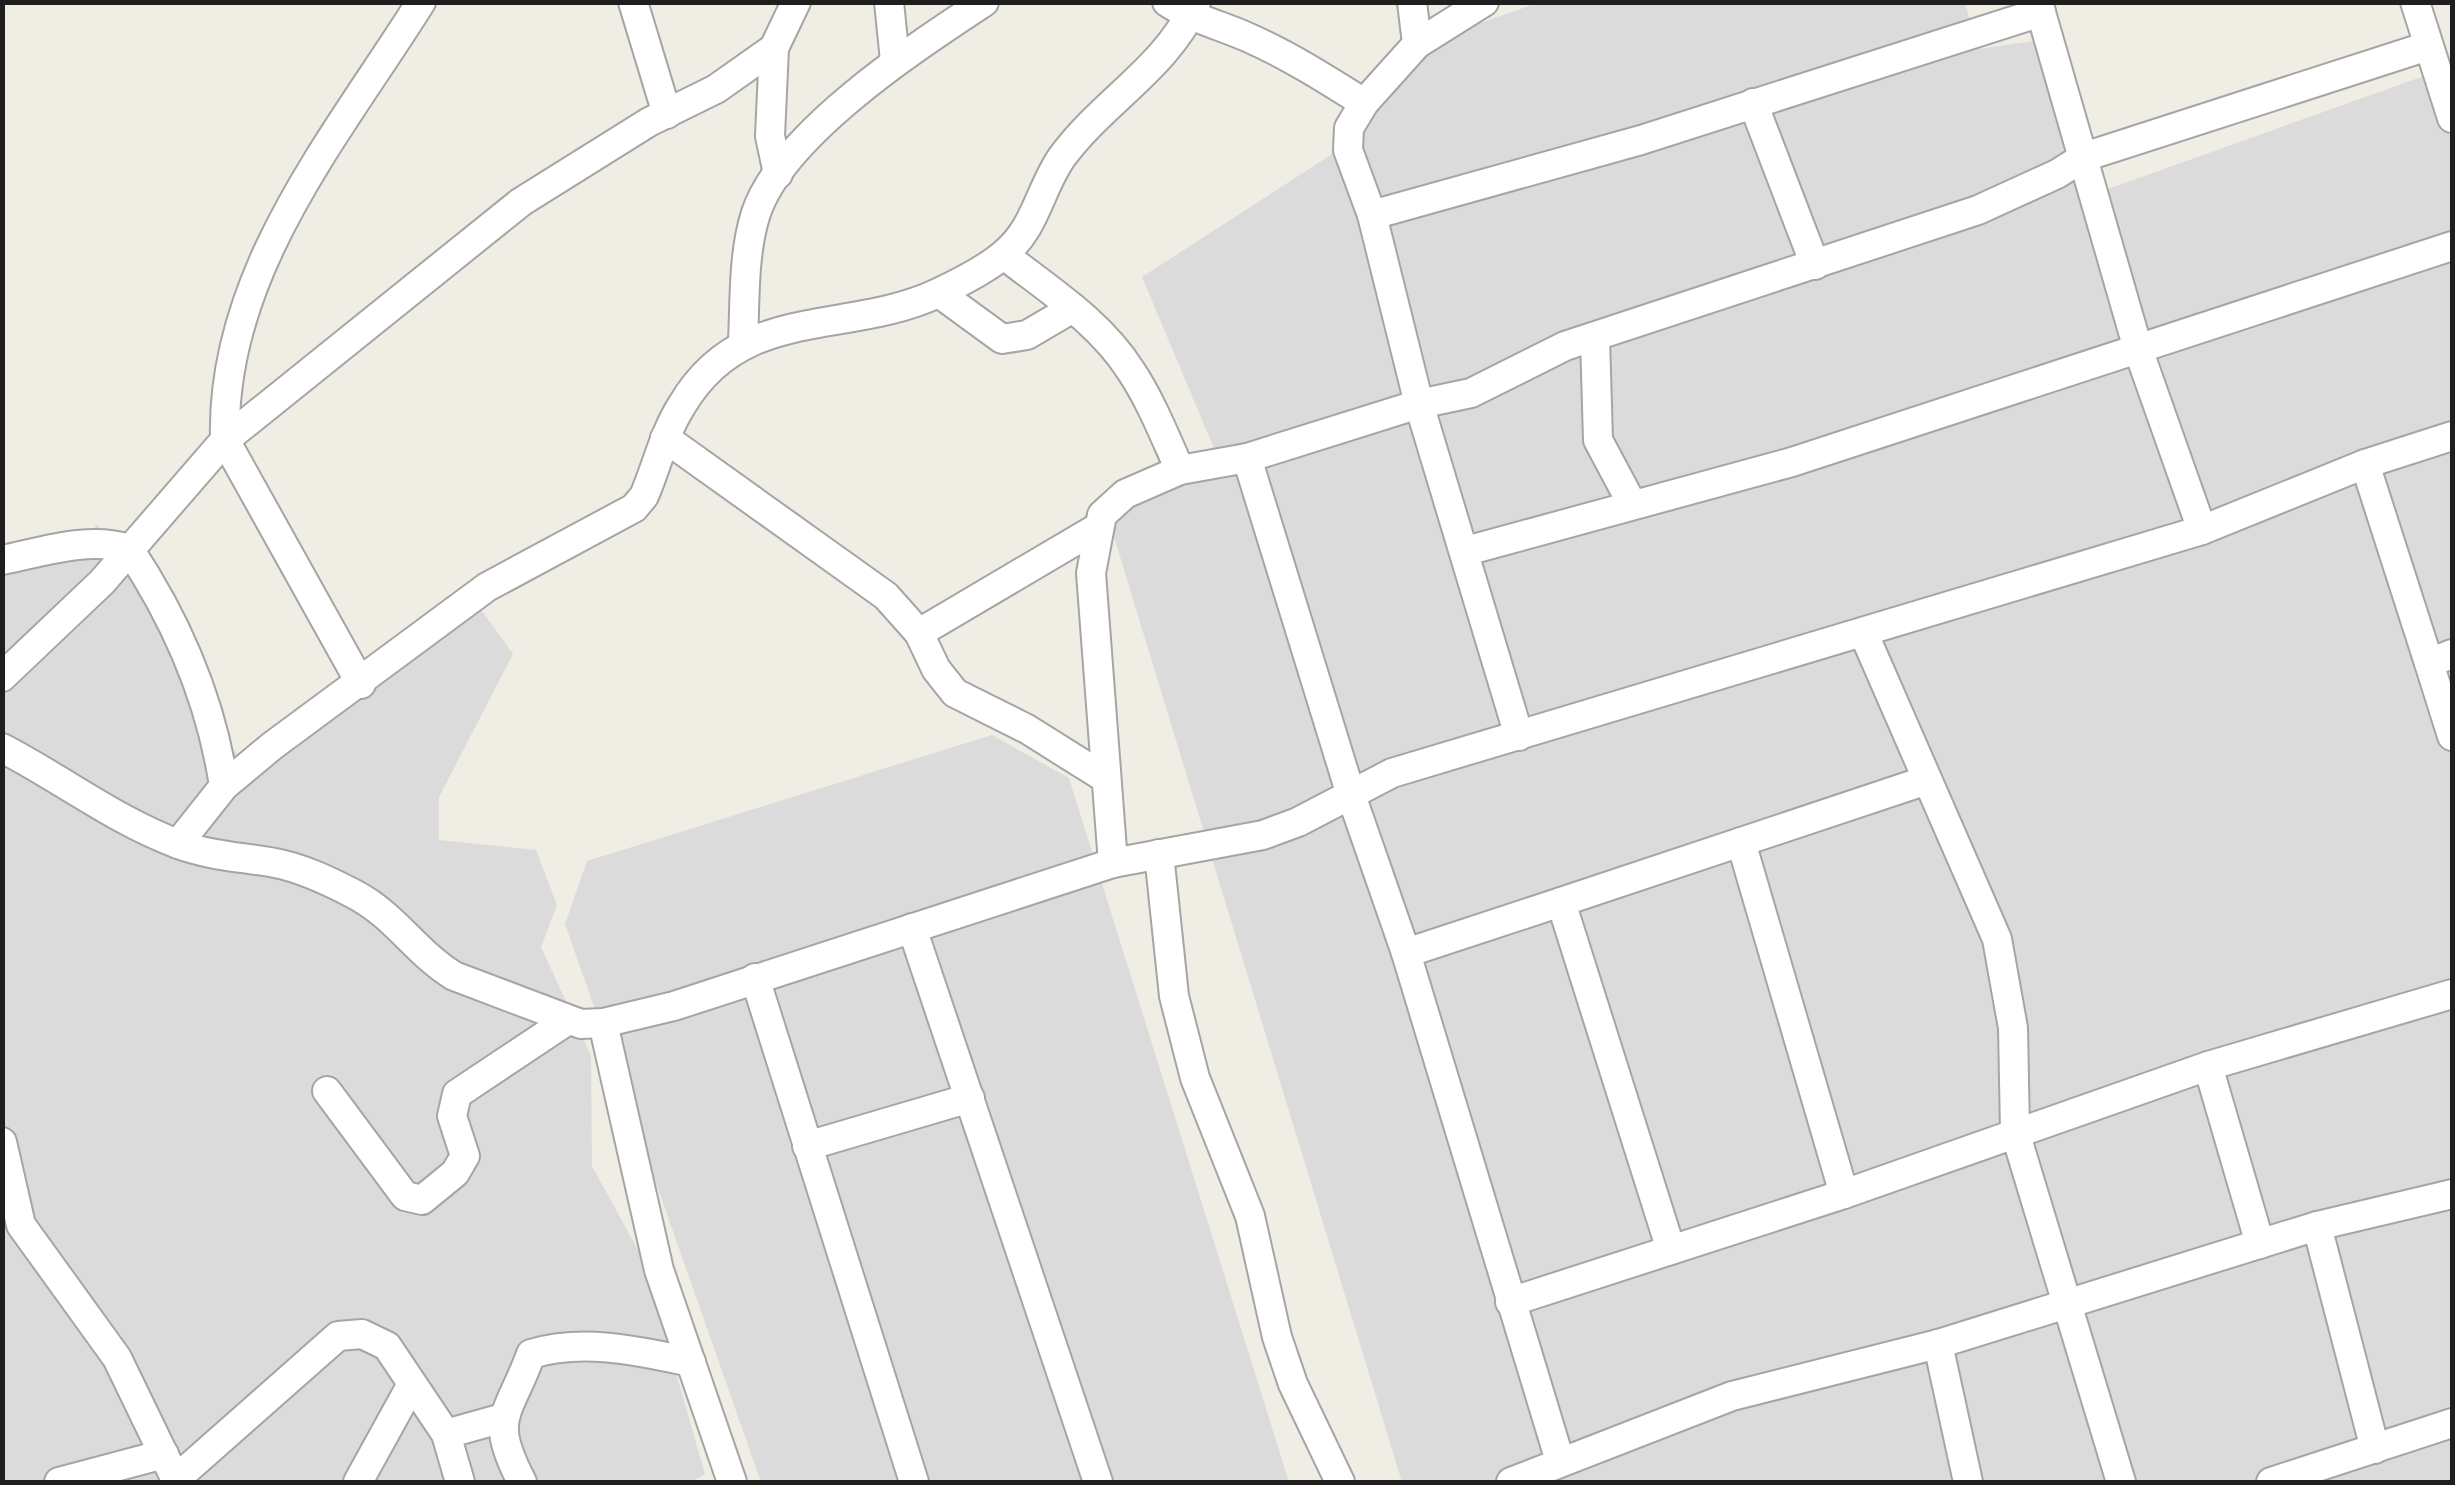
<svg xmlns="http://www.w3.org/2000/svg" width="2455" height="1485" font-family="'Noto Sans',sans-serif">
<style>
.residential{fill:#dcdbdb}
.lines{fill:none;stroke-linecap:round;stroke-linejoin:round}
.minor-casing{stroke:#a5a5a5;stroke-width:32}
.minor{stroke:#fff;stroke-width:28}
</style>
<rect width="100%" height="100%" fill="#efede4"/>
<g class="residential">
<polygon points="1537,3 1965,3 1978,49 2034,41 2080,199 2452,66 2452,1482 1402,1482 1111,527 1143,498 1224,472 1142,277 1329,156 1449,34"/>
<polygon points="97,524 237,755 477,604 513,654 439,797 439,840 536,850 557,905 541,947 591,1056 592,1166 644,1261 705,1474 691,1482 3,1482 3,568 78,554"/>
<polygon points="992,735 1069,778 1289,1482 761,1482 565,924 587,861"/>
</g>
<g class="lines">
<g class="minor-casing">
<g id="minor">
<polyline points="633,2 667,114"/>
<polyline points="889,2 895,61"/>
<path d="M1167 2C1193 19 1220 25 1247 37 1288 55 1326 79 1364 103L1417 44 1484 2"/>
<polyline points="1412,2 1417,44"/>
<polyline points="2038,2 2138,349 2202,530"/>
<polyline points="2415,2 2452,118"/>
<polyline points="774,48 770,136 778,174"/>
<polyline points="1364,103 1349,128 1348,150 1372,215 1419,404 1519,736"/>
<polyline points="1753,103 1815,265"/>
<polyline points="1372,215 1641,140 2041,12"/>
<path d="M1004 255C1049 290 1100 322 1131 371 1151 401 1165 437 1180 470"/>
<polyline points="939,293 1002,339 1027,335 1073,308"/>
<polyline points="1595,338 1598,440 1631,502"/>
<path d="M743 342C745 300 743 253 756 213 783 133 916 47 984 2"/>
<polyline points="665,438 886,596 919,633 936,669 955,693 1027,729 1105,778"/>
<polyline points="1247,458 1351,795 1406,953 1560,1461"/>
<polyline points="2365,464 2429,663"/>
<polyline points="1466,551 1792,462 2452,246"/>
<path d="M2 560C42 552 89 536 129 549 177 621 211 700 224 786"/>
<polyline points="1863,632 1997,939 2013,1028 2015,1132 2121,1482"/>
<polyline points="919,633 1097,528"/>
<polyline points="2452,654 2429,663 2452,736"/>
<polyline points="2,677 102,582 225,440 521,202 649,122 716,89 774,48 796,2"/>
<path d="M361 684 225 440C220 273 337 136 421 2"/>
<path d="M2 748C62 779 114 820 178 844 210 856 242 857 275 863 302 868 329 881 354 894 396 916 416 953 454 976L581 1024 603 1023 674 1006 1113 863 1263 835 1298 822 1392 773 2202 530 2365 464 2452 436"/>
<polyline points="1741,842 1844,1194"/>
<path d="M178 844 224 786 272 746 487 587 634 508 644 496C657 466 664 433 682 405 742 303 847 336 938 293 959 283 987 269 1004 254 1036 228 1040 188 1062 157 1104 100 1167 68 1196 2"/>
<polyline points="1159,854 1174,996 1195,1078 1250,1216 1277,1337 1293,1384 1340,1482"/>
<polyline points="1113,863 1091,573 1102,515 1125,494 1180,470 1247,458 1419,404 1471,393 1565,346 1978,210 2057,174 2084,157 2428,46"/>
<polyline points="912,928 1098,1482"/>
<polyline points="1406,953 1561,902"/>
<polyline points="755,978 914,1482"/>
<polyline points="603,1023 659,1270 732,1482"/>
<polyline points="2208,1066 2260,1244"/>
<polyline points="327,1091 405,1196 422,1200 455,1173 465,1156 452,1116 457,1094 568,1020"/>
<polyline points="2,1142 21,1225 117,1358 177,1482"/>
<polyline points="807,1146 970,1098"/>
<polyline points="2317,1226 2375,1449"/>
<polyline points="1671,1250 1561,902 1927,780"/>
<polyline points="1510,1302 1844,1194 2208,1066 2452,994"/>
<polyline points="1938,1344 1968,1482"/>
<polyline points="446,1434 503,1418"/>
<polyline points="176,1479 338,1336 362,1334 387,1346 446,1434 460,1482"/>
<polyline points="59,1482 164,1454"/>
<polyline points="358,1482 412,1384"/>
<path d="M522 1482C488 1417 508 1417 531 1354 583 1338 639 1351 691 1362"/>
<polyline points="1511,1482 1732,1396 1938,1344 2317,1226 2452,1194"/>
<polyline points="2271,1482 2452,1423"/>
</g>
</g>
<use href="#minor" class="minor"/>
</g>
<rect width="2455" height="1485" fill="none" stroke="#1e1e1e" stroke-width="10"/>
</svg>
